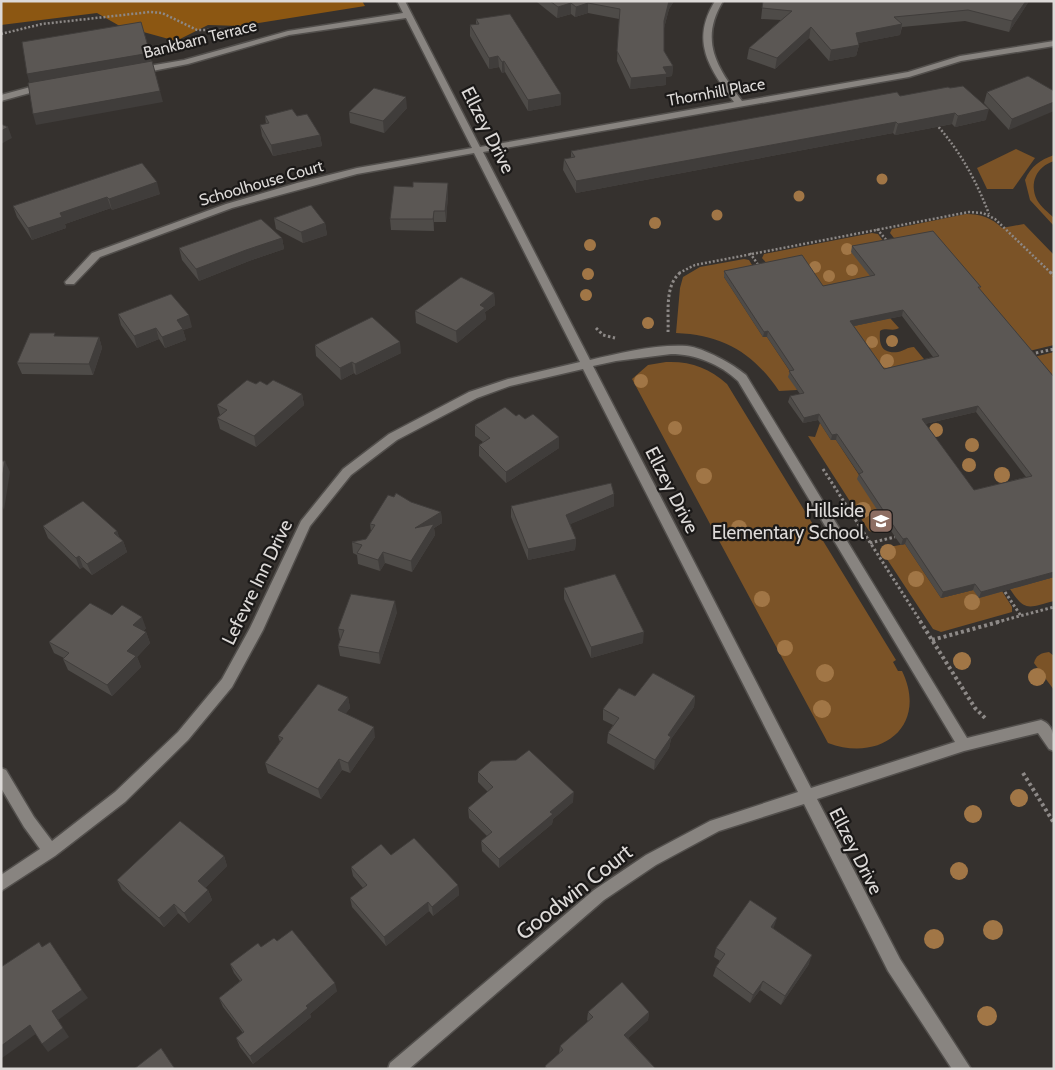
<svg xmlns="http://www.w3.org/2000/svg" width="1055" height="1070" font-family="Cabin,sans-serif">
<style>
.green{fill:#7b5327}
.forest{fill:#8c5712}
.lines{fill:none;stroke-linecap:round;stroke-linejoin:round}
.minor-casing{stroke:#524f4c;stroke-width:3}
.path-far2{stroke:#8d8987;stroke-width:2.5;stroke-dasharray:2 2;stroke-linecap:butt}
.path-far1{stroke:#8d8987;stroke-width:3;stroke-dasharray:2.5 2.5;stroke-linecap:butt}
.path{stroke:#8d8987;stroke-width:4;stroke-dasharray:3 3;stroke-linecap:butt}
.minor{fill:#888480;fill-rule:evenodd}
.tree{fill:#a17646}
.wall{fill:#4e4b48;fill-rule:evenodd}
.shaded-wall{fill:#403d3b}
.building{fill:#5b5754;stroke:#403d3b;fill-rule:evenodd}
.labels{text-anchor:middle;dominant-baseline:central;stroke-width:4.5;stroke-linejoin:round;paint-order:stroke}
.far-street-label{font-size:16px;fill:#dddad8;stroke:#1b1918}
.street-label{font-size:19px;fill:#dddad8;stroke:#1b1918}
.poi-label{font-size:19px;fill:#dddad8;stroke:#1b1918;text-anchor:end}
.near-street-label{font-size:22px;fill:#dddad8;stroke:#1b1918}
</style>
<rect width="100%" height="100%" fill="#35312e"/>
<g class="green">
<polygon points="1016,149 1035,158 1013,189 987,189 977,168"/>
<path d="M1054 155V161C1036 167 1029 183 1037 200 1041 207 1048 212 1054 218V226L1030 200 1025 180C1031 166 1040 160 1054 155Z"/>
<path d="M966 214C981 214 992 218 1002 228L1024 224 1054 255V345L1025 352 898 243 890 233 892 229Z"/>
<polygon points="872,233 878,234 886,245 874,281 822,291 770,267 762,258 764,254"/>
<path d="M744 259 749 260 755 270 724 277 763 337H767L793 376 797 390 779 391C753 353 724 335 676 333L680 288 683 277 700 267Z"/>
<path d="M890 318 899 328C893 332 886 327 880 331 879 344 881 354 898 352 904 351 907 347 914 347L928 364 882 374 849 327Z"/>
<polygon points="1054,352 1054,386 1030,358"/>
<path d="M666 362C691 361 709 368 727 384L896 660 893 662 898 671H902C929 727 880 763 828 743L632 379 648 365Z"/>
<polygon points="820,423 831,440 836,440 861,478 890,530 876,533 869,531 808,436 815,437"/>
<polygon points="905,544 941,598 973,590 1002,591 1012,607 1012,612 941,632 933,629 883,553 884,548"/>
<path d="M1054 577V601C1028 608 1025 612 1010 589Z"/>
<path d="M1049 652 1054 656V690L1034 663C1036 655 1041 653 1049 652Z"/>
</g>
<polygon class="forest" points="1,1 362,1 365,6 240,26 208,25 176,41 118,25 97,13 1,25"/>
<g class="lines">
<g class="minor-casing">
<g id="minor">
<path d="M397 1H405L480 147 734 102C709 68 690 41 715 1H723C699 41 717 67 742 101L908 72 960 56 1054 41V46L961 61 909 77 483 152 590 360C619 353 657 344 687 346 704 348 733 364 746 375L967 738 1041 720C1055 725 1054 739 1054 751L1049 749 1038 733 964 751 817 799 900 959 971 1069H952L888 971 804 804 719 831 656 865 604 900 409 1069H388L390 1063 594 890 646 855 710 821 798 792 583 369 510 386 477 398 397 440 351 475 310 526 263 630 232 687 188 740 125 802 55 856 1 891V875L40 849 24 827 1 788V768L6 770 34 817 52 841 115 792 178 732 222 679 250 628 301 521 343 469 389 434 469 392 508 379 580 362 474 153 357 174 232 208 100 257 74 284H66L65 282 92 253 226 204 297 183 357 168 472 148 406 18 289 35 188 64 137 74 133 71 137 68 184 60 288 31 403 13ZM671 354C695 354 720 364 738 381L955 742 811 788 593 366 616 361Z"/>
<polygon points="45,83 48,84 48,88 1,101 1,95"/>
</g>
</g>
<g class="path-far2">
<polyline points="1,34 42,24 150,12 162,13 197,30 229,30"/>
<path d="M936 124C960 151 976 180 989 214"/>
<polyline points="877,229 888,242"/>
<polyline points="750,253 759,266"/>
<polyline points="679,273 695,265 969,212 983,213 995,219 1051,273"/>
</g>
<g class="path-far1">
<polyline points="1050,272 1054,276"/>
<polyline points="596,328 603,335 615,338"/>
<path d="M668 332C669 313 664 285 681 272"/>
<polyline points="1031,354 1054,349"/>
<polyline points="823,469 921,622"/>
<polyline points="870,543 895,537"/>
<polyline points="1005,592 1021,616"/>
<polyline points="997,622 1054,607"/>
</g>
<g class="path">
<polyline points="920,621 975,708 986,719"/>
<polyline points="932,640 1002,621"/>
<polyline points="1023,773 1054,823"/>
</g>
<use href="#minor" class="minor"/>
</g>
<g class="tree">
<circle cx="882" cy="179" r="5.5"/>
<circle cx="799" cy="196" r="5.5"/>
<circle cx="717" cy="215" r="5.5"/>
<circle cx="655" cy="223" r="6"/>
<circle cx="590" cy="245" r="6"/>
<circle cx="847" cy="249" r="6"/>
<circle cx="815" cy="267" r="6"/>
<circle cx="852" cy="270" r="6"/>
<circle cx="588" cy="274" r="6"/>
<circle cx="829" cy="276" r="6"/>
<circle cx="586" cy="295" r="6"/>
<circle cx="648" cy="323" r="6"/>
<circle cx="892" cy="341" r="6"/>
<circle cx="872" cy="342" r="6"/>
<circle cx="887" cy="361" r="7"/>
<circle cx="641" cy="381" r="7"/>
<circle cx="675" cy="428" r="7"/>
<circle cx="936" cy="430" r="7"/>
<circle cx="972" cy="445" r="7"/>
<circle cx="969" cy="465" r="7"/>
<circle cx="1002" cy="475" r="8"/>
<circle cx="704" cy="476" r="8"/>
<circle cx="863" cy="510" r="8"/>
<circle cx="739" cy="528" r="8"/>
<circle cx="888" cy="552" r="8"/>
<circle cx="916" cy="579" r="8"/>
<circle cx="762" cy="599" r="8"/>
<circle cx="972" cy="602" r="8"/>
<circle cx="785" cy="648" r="8"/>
<circle cx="962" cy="661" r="9"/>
<circle cx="825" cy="673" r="9"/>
<circle cx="1037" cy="677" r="9"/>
<circle cx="822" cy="709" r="9"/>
<circle cx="1019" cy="798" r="9"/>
<circle cx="973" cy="814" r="9"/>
<circle cx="959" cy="871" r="9"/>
<circle cx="993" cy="930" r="10"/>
<circle cx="934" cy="939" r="10"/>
<circle cx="987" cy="1016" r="10"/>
</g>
<g class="wall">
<polygon points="674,1 669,9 664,28 664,51 673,66 672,76 666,77 666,85 630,89 617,61 619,19 588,13 575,17 571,14 557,18 537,2"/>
<polygon points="763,1 1029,1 1009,32 965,21 902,27 900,35 858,43 859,45 856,56 829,61 809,38 775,69 747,59 749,48 781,20 761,19"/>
<polygon points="476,19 561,94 561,105 528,111 505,72 502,73 499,67 489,69 470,36 470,25 476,24"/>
<polygon points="1028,76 1009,130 984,103 987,92"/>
<polygon points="900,96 986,120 955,127 952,124 895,135 893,133 576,193 563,170 564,159 571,158 571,151"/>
<polygon points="407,108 384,133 350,123 349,112"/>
<polygon points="265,116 297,116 320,135 322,146 273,156 262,136 260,125 266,124"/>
<polygon points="142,163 160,194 112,210 111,208 65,224 66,228 32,240 17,217 13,206"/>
<polygon points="448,183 448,194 446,222 434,222 434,231 391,230 390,219 413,187"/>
<polygon points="274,218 325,223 327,235 303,243 276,229"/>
<polygon points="282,238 284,249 249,261 199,281 182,260 179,248"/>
<path d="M852 246 980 290 1054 377V577L979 598 973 590 941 598 905 544 901 545 895 537 857 479 859 474 836 440H831L818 420 803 423 788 402 790 396 800 394 788 377 790 371 767 337H763L724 277V271L823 286 870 276 851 252ZM902 316 933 357 884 369 854 326ZM976 412 1026 477 974 490 925 424Z"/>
<polygon points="494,293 495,305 485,312 486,319 457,343 416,323 415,311"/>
<polygon points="118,314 192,327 183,330 186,340 165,348 159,339 137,348 121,325"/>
<polygon points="56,336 99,337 102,348 93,375 22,374 17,363"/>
<polygon points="315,345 401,353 356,375 354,373 341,380 316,356"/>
<polygon points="256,384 267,385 302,394 304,405 256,447 220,429 217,418 220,415 217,405"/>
<polygon points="516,416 525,419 559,437 559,448 506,483 479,456 479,445 483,442 475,436 475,425"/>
<polygon points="411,502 441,512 442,523 434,528 435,535 412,572 385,563 380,571 358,564 357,555 353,553 352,542 366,539 371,532 370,524"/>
<polygon points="511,506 614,506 570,524 576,539 575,550 528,560 511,517"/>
<polygon points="43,526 117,531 119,537 123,541 127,552 92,575 83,567 80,569 48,538"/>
<polygon points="564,588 643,643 591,658 564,599"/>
<polygon points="397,612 380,664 340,656 338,646 340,640 340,639 338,629"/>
<polygon points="112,615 146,628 143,631 146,632 150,643 137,657 141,667 112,696 68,670 63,659 64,658 54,653 49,642"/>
<polygon points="635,696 695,696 694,707 671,739 669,748 654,770 607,743 608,733 613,725 603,720 603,709"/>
<polygon points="348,697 350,708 345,714 375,737 350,773 342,770 321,799 268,773 265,763 280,742 278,736"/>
<polygon points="478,772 573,802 553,819 552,824 499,868 482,851 481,841 487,836 469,818 468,808 488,792 478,782"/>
<polygon points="391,855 458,885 459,895 433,916 429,911 386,946 352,907 350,898 363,888 353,876 351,867"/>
<polygon points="224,856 227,866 205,888 208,890 212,900 189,923 178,913 164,927 122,890 117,880"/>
<polygon points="773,928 809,964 781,1005 760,990 750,1003 713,976 716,967 720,961 714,957 716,948"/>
<polygon points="277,941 337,991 310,1014 311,1017 253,1064 240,1047 236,1038 243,1033 223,1007 219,998 240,981 234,973 230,964 261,947"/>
<polygon points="588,1012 649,1012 648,1020 628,1038 656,1069 545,1069 545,1066 559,1054 560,1046 588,1021 587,1020"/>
</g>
<g class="shaded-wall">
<polygon points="669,1 674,1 669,9 663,32 664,21"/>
<polygon points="1026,1 1029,1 1009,32 1012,21"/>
<polygon points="571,3 571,14 557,18 558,7"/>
<polygon points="588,3 588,13 575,17 576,7"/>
<polygon points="902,24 900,35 854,44 856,33"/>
<polygon points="811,27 809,38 775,69 777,58"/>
<polygon points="859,45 856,56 829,61 831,50"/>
<polygon points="150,53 152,64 30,85 27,74"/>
<polygon points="498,56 499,67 489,69 489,58"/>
<polygon points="504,61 505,72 502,73 502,62"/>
<polygon points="673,66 672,76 666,77 666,85 630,89 631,78 663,67"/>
<polygon points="160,91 163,102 36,125 33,114"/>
<polygon points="561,94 561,105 528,111 528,100"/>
<polygon points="406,97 407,108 384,133 383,121"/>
<polygon points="1054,102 1054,111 1009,130 1012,119"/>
<polygon points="989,109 986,120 955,127 958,116"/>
<polygon points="955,113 952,124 895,135 898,124"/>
<polygon points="896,122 893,133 576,193 576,181"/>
<polygon points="8,127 12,138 1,144 1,131"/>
<polygon points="320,135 322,146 273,156 271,145"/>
<polygon points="157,182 160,194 112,210 109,199"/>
<polygon points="448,183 448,194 446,222 445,211"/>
<polygon points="107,197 111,208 65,224 66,228 32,240 28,228 60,213"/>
<polygon points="434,211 434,231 433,219"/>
<polygon points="325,223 327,235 303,243 301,232"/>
<polygon points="282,238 284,249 249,261 199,281 196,269 246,250"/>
<polygon points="494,293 495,305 485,312 486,319 457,343 456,331 480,305"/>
<polygon points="903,310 902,316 849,327 850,321"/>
<polygon points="189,315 192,327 183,330 186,340 165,348 162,337 177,320"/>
<polygon points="156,328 159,339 137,348 134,336"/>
<polygon points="768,331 767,337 763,337 764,332"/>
<polygon points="99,337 102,348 93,375 89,364"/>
<polygon points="400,342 401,353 356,375 355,364"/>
<polygon points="352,362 354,373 341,380 340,368"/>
<polygon points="302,394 304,405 256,447 254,436"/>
<polygon points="978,406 976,412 920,425 922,419"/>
<polygon points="819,414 818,420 803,423 804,418"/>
<polygon points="837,434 836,440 831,440 832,435"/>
<polygon points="559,437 559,448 506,483 506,472"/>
<polygon points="5,461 10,472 4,510 1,504 1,483"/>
<polygon points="614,494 614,506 566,526 566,515"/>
<polygon points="441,512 442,523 434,528 435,535 412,572 411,561 415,528"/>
<polygon points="117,531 121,542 123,541 127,552 92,575 87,564 114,533"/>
<polygon points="907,538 905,544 901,545 903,539"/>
<polygon points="576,539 575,550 528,560 528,549"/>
<polygon points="383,552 385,563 380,571 378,560"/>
<polygon points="79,556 83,567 80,569 76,558"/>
<polygon points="1054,572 1054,577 979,598 981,592"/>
<polygon points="975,584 973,590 941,598 943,592"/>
<polygon points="395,601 397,612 380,664 379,653"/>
<polygon points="142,617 146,628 137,636 133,625"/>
<polygon points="146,632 150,643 137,657 141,667 112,696 107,685 127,651"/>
<polygon points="644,632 643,643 591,658 591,647"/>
<polygon points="695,696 694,707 671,739 669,748 654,770 655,760 668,735"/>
<polygon points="348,697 350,708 340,721 338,710"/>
<polygon points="374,727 375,737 350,773 348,763"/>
<polygon points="339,759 342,770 321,799 318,789"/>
<polygon points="574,792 573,802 553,819 552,824 499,868 499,859 550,812"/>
<polygon points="224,856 227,866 202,891 198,881"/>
<polygon points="458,885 459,895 433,916 432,907"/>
<polygon points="208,890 212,900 189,923 184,913"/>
<polygon points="428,902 429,911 386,946 384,937"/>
<polygon points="174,904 178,913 164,927 159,918"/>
<polygon points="777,918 774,927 768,936 771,927"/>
<polygon points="812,955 809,964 781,1005 785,996"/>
<polygon points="763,981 760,990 750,1003 753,995"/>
<polygon points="335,983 337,991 310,1014 311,1017 253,1064 250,1056 306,1006"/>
<polygon points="82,990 88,998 58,1020 69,1037 48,1052 42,1044 52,1011"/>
<polygon points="649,1012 648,1020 623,1043 624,1035"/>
<polygon points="30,1025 37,1033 2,1058 1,1058 1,1046"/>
</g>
<g class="building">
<polygon points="550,1 669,1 664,21 664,51 673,66 663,67 667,74 631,78 617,51 620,9 588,3 576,7 571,3 558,7"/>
<polygon points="763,1 1026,1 1012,21 968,10 894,17 902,24 856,33 859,45 831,50 811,27 777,58 749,48 792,11 762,8"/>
<polygon points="510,14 561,94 528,100 504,61 502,62 498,56 489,58 470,25 479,24 476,19"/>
<polygon points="141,22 150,53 27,74 22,42"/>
<polygon points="152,61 160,91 33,114 28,83"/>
<polygon points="1028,76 1054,91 1054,102 1012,119 987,92"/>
<polygon points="963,86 989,109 958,116 955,113 898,124 896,122 576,181 564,159 575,157 571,151 897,92 900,96 948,87 950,88"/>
<polygon points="374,88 406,97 383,121 349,112"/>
<polygon points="292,109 297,116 307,114 320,135 271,145 260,125 269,123 265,116"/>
<polygon points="1,124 8,127 1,131"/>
<polygon points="142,163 157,182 109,199 107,197 60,213 62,217 28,228 13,206"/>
<polygon points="413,182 448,183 445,211 434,211 433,219 390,219 394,186 413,187"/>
<polygon points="311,205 325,223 301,232 274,218"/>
<polygon points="261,219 282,238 246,250 196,269 179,248"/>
<path d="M933 231 981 287H978L1054 377V572L981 592 975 584 943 592 907 538 903 539 897 531 859 474 863 472 837 434 832 435 819 414 804 418 790 396 804 393 789 371 794 370 768 331 764 332 724 271 802 255 823 286 875 275 852 246ZM903 310 939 356 884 369 850 321ZM978 406 1032 476 974 490 922 419Z"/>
<polygon points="461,277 494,293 480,305 485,308 456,331 415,311"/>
<polygon points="171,294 189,315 177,320 183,329 162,337 156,328 134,336 118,314"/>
<polygon points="372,317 400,342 355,364 352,362 340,368 315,345"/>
<polygon points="30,333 55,333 54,336 99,337 89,364 17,363"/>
<polygon points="247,380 256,384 260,381 267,385 273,380 302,394 254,436 217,418 227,410 217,405"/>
<polygon points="505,407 516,416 519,414 525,419 533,414 559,437 506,472 479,445 490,438 475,425"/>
<polygon points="1,461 5,461 1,483"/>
<polygon points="611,483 614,494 566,515 576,539 528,549 511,506"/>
<polygon points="396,493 411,502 441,512 415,528 434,524 411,561 383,552 378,560 357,553 362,545 352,542 366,539 375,525 370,524 388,495 394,497"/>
<polygon points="83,501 117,531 114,533 123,541 87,564 79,556 76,558 43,526"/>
<polygon points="615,574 644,632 591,647 564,588"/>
<polygon points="351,594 395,601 379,653 338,646 344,630 338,629"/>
<polygon points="90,603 112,615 122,605 142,617 133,625 146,632 127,651 136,656 107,685 63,659 69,653 49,642"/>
<polygon points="653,673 695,696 668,735 671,737 655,760 608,733 619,718 603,709 619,688 635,696"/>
<polygon points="318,684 348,697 338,710 374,727 348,763 339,759 318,789 265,763 283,738 278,736"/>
<polygon points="529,750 574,792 550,812 553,814 499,859 481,841 492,832 468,808 493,787 478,772 491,761 516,760"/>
<polygon points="180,821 224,856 198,881 208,890 184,913 174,904 159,918 117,880"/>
<polygon points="414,838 458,885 432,907 428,902 384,937 350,898 367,885 351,867 381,844 391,855"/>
<polygon points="750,900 777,918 771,927 812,955 785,996 763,981 753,995 716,967 725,954 716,948"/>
<polygon points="292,930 335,983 306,1006 308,1008 250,1056 236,1038 244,1032 219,998 242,980 230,964 258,943 261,947 274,938 277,941"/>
<polygon points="39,942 42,947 50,942 82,990 52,1011 63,1028 42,1044 30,1025 1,1046 1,967"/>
<polygon points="622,982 649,1012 624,1035 656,1069 547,1069 545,1066 563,1050 560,1046 593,1017 588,1012"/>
<polygon points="161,1048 175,1069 134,1069"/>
</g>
<defs>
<g id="school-square" transform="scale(1.25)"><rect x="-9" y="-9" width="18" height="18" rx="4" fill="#8d6e63" stroke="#1b1918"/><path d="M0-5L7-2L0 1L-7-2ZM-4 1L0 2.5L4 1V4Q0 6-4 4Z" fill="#fff"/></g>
</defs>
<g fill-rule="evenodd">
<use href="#school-square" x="881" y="521"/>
</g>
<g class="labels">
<g class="far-street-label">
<text transform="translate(200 39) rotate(-14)">Bankbarn Terrace</text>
<text transform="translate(716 92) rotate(-10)">Thornhill Place</text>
<text transform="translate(261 183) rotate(-16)">Schoolhouse Court</text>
</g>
<g class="street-label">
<text transform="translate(488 130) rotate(63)">Ellzey Drive</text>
<text transform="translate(672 490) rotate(63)">Ellzey Drive</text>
<text transform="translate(257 582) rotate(-64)">Lefevre Inn Drive</text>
<text transform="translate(856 851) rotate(63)">Ellzey Drive</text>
</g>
<g class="poi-label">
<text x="864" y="510">Hillside<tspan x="864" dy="22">Elementary School</tspan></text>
</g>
<g class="near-street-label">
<text transform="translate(574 892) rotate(-38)">Goodwin Court</text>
</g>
</g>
<rect width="1055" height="1070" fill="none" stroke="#dddad8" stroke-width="5"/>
</svg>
